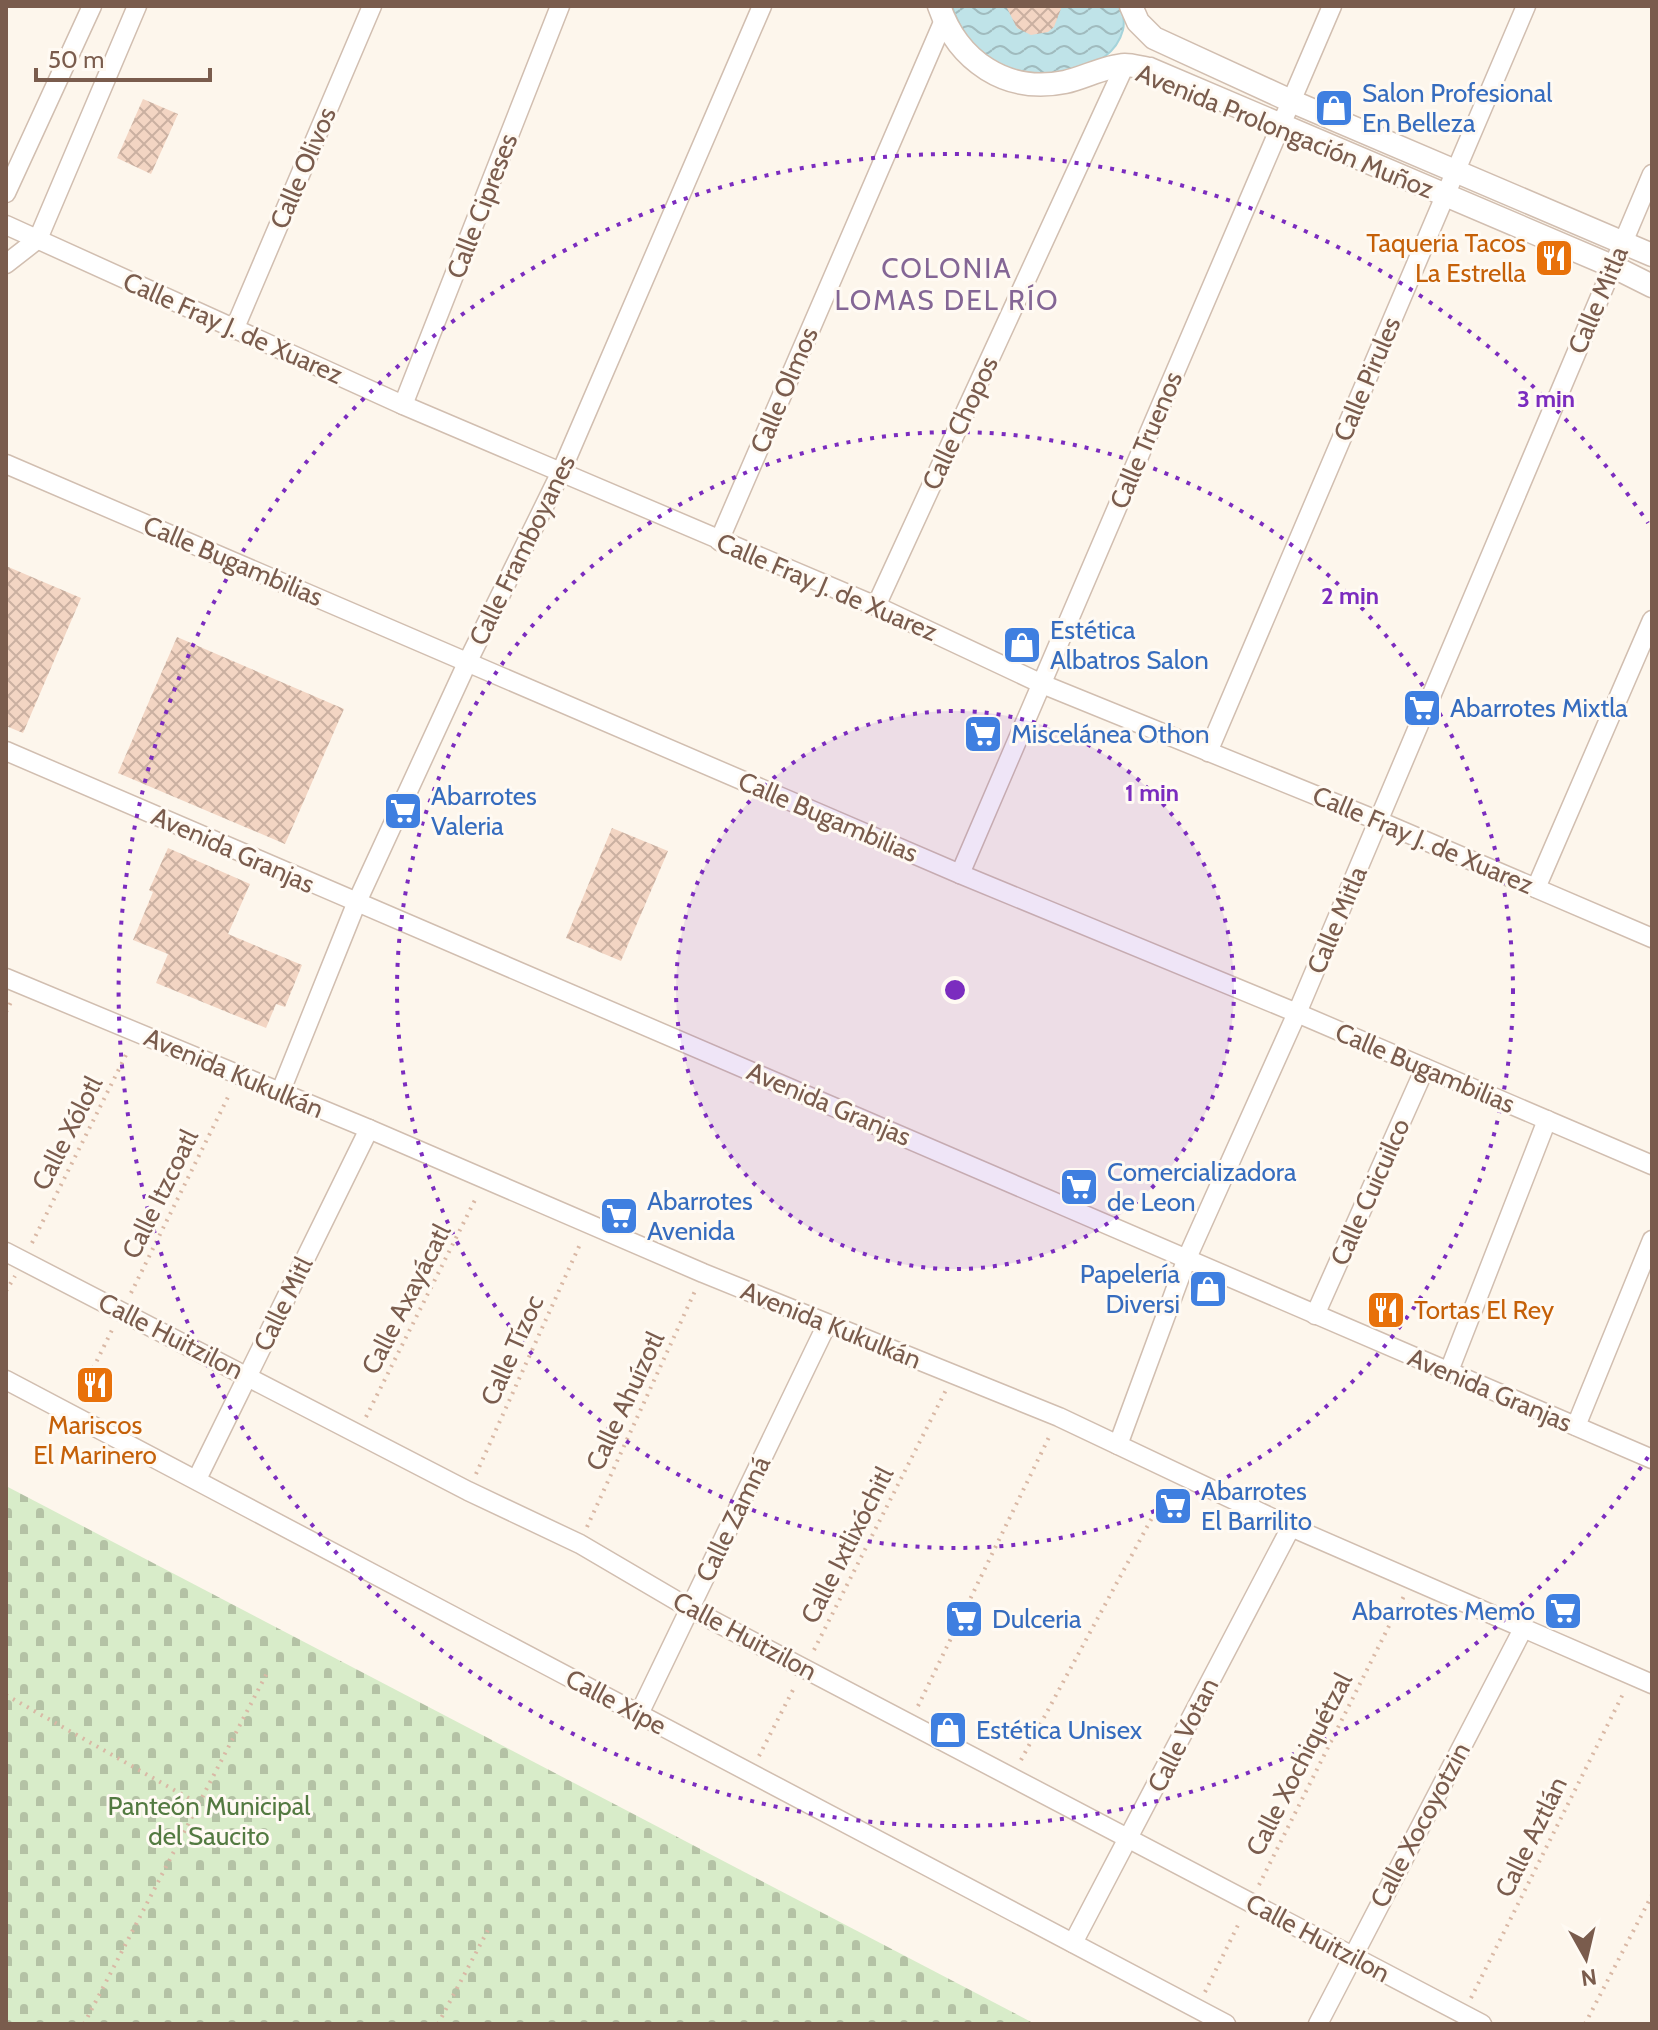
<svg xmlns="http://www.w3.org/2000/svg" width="1658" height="2030" font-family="Cabin,sans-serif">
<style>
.cemetery{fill:url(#cemetery-stones)}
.water{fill:url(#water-waves);stroke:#a5d3da;stroke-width:2}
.building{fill:url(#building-cross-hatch)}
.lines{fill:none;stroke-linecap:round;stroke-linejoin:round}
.minor-casing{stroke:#d1beb0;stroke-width:21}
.tertiary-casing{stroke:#d1beb0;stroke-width:25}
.path{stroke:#d9b8a5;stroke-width:4;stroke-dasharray:2 6;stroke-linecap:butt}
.minor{stroke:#fff;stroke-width:18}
.tertiary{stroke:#fff;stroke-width:22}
.ring{fill:none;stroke:#7b2cbf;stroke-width:4;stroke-dasharray:4 8}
.labels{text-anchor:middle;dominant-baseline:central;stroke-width:6;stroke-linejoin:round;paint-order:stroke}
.shop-label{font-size:26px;fill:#366cbe;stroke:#fffaf3;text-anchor:start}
.street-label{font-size:26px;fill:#7a5c4d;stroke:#fffaf3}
.food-label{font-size:26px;fill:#c56008;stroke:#fffaf3;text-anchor:end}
.park-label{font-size:26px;fill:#537a41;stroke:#fffaf3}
.neighbourhood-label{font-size:28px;letter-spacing:2px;fill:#846695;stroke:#fffaf3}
.centre{fill:#7b2cbf;stroke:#fffaf3;stroke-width:4}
.ring-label{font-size:24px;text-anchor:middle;font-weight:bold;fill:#7b2cbf;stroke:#fffaf3;stroke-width:6;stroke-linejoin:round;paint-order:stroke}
</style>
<defs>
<pattern id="cemetery-stones" width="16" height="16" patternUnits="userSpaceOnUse" patternTransform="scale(2)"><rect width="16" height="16" fill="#d8ecc9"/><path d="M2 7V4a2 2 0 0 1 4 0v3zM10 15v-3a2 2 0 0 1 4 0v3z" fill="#b4c2a5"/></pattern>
<pattern id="water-waves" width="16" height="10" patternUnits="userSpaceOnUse" patternTransform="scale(2)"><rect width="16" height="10" fill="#bfe3e8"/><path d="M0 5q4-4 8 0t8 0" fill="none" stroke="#a0bbbe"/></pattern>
<pattern id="building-cross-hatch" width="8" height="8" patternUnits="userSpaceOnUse" patternTransform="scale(2)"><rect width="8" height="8" fill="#f3d5c3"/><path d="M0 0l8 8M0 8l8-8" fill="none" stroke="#cab0a1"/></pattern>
</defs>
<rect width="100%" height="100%" fill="#fdf6ec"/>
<polygon class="cemetery" points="6,1486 1035,2024 6,2024"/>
<path class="water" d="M952 6H1122C1123 13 1125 23 1123 30 1111 76 1038 81 1001 66 977 57 960 30 952 6Z"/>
<g class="building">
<polygon points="1006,6 1062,6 1054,27 1048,32 1031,35 1017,28"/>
<polygon points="143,99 178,114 151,174 117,158"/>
<polygon points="6,566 81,598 23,733 6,726"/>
<polygon points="177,637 344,709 285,844 118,773"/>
<polygon points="612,828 668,851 621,961 566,938"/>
<polygon points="168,848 250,884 228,934 302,965 285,1007 276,1004 266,1028 156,983 168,954 133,940 153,892 149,890"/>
</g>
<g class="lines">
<g class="minor-casing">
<g id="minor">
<polyline points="6,193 92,6"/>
<polyline points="6,225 403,405 876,606 1042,684 1379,821 1652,938"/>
<polyline points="6,264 38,239 137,6"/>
<polyline points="234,330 372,6"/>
<polyline points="403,405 560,6"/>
<polyline points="6,464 960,874 1297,1013 1652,1165"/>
<polyline points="719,541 944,20"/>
<polyline points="876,606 1125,65"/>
<polyline points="6,751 1652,1459"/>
<polyline points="1208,752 1526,6"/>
<polyline points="960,874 1332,6"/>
<polyline points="1536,888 1652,620"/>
<polyline points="6,978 369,1129 703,1273 1059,1417 1291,1527 1652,1684"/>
<polyline points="280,1093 356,904 468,661 561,472 762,6"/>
<polyline points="6,1252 468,1491 580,1544 689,1608 1482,2024"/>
<polyline points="1315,1315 1425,1068"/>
<polyline points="1449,1371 1547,1120"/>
<polyline points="6,1380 1226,2024"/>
<polyline points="1576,1426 1652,1240"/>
<polyline points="1118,1445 1187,1258 1297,1013 1652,174"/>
<polyline points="197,1479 369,1129"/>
<polyline points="639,1714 827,1324"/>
<polyline points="1073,1943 1291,1527"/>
<polyline points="1318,2024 1524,1627"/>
</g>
</g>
<g class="tertiary-casing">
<g id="tertiary">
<path d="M939 6C958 61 1006 94 1065 82 1084 78 1105 66 1125 65 1133 65 1142 68 1150 69L1612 266 1652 286"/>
<polyline points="1131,6 1138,22 1154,38 1291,101 1652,255"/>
</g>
</g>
<g class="path">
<polyline points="6,1012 12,1000"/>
<polyline points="32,1243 128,1051"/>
<polyline points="6,1291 15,1276"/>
<polyline points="131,1293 230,1093"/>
<polyline points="79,1397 112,1330"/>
<polyline points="366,1417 477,1196"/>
<polyline points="476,1474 581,1242"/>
<polyline points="587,1527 695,1291"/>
<polyline points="814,1650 946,1390"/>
<polyline points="6,1695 199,1804"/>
<polyline points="918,1706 1051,1433"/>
<polyline points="759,1756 795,1686"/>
<polyline points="1021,1760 1167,1490"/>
<polyline points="1259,1885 1404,1596"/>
<polyline points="1205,1992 1240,1921"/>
<polyline points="1471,1998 1623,1694"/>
<polyline points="84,2024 267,1673"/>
<polyline points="438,2024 488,1930"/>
<polyline points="1585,2024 1652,1895"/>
</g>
<use href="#minor" class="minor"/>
<use href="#tertiary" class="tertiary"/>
</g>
<circle cx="955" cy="990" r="279" fill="#7b2cbf" fill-opacity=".12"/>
<g class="ring">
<circle cx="955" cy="990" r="279"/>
<circle cx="955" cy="990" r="558"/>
<path d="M1648 1457A836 836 0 1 1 1648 523"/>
</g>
<defs>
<g id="shop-square" transform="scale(2)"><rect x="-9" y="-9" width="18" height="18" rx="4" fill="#3f7fe0" stroke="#fffaf3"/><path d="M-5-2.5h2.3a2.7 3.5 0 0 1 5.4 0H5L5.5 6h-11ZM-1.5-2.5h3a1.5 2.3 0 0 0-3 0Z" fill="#fff"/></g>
<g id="restaurant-square" transform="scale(2)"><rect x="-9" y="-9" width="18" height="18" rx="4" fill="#e8710a" stroke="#fffaf3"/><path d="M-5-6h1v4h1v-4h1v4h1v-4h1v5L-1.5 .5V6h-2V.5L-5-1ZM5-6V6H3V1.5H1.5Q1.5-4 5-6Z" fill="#fff"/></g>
<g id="supermarket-square" transform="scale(2)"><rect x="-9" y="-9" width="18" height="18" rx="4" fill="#3f7fe0" stroke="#fffaf3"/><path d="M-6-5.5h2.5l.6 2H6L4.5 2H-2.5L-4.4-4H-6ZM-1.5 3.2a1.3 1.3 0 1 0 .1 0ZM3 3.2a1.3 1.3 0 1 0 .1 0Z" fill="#fff"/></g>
</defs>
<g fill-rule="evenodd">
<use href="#shop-square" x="1334" y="108"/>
<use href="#restaurant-square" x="1554" y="258"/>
<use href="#shop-square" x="1022" y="645"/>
<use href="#supermarket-square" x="1422" y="708"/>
<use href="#supermarket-square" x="983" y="734"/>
<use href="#supermarket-square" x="403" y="811"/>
<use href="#supermarket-square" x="1079" y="1187"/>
<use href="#supermarket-square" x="619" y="1216"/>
<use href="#shop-square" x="1208" y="1289"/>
<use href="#restaurant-square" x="1386" y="1310"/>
<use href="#restaurant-square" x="95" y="1385"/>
<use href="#supermarket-square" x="1173" y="1506"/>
<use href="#supermarket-square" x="1563" y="1611"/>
<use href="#supermarket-square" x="964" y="1619"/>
<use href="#shop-square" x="948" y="1730"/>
</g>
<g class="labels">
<g class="shop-label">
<text x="1362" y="93">Salon Profesional<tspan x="1362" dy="30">En Belleza</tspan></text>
<text x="1050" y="630">Estética<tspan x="1050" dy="30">Albatros Salon</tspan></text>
<text x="1450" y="708">Abarrotes Mixtla</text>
<text x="1011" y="734">Miscelánea Othon</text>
<text x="431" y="796">Abarrotes<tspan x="431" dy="30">Valeria</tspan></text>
<text x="1107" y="1172">Comercializadora<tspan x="1107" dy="30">de Leon</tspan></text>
<text x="647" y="1201">Abarrotes<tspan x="647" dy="30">Avenida</tspan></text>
<text x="1180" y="1274" text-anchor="end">Papelería<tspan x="1180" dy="30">Diversi</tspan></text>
<text x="1201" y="1491">Abarrotes<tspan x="1201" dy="30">El Barrilito</tspan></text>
<text x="1535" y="1611" text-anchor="end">Abarrotes Memo</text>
<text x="992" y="1619">Dulceria</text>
<text x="976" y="1730">Estética Unisex</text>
</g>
<g class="street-label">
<text transform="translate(1285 131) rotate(22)">Avenida Prolongación Muñoz</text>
<text transform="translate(303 168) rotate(-67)">Calle Olivos</text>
<text transform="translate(482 206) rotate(-69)">Calle Cipreses</text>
<text transform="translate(1598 300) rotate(-67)">Calle Mitla</text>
<text transform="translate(233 328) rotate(24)">Calle Fray J. de Xuarez</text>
<text transform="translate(1367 379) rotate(-67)">Calle Pirules</text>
<text transform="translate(784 390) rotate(-67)">Calle Olmos</text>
<text transform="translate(960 423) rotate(-65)">Calle Chopos</text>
<text transform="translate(1146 440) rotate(-67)">Calle Truenos</text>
<text transform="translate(522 550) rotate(-64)">Calle Framboyanes</text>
<text transform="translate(233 561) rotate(23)">Calle Bugambilias</text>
<text transform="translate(827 587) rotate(23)">Calle Fray J. de Xuarez</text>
<text transform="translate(828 817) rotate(23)">Calle Bugambilias</text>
<text transform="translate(1423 840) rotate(23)">Calle Fray J. de Xuarez</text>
<text transform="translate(233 850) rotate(24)">Avenida Granjas</text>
<text transform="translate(1337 920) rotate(-67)">Calle Mitla</text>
<text transform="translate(1425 1068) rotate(23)">Calle Bugambilias</text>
<text transform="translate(234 1073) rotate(23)">Avenida Kukulkán</text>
<text transform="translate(829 1104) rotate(23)">Avenida Granjas</text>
<text transform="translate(67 1133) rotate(-63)">Calle Xólotl</text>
<text transform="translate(1370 1192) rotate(-66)">Calle Cuicuilco</text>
<text transform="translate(160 1194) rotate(-64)">Calle Itzcoatl</text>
<text transform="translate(406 1299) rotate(-63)">Calle Axayácatl</text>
<text transform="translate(283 1304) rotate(-64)">Calle Mitl</text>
<text transform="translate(831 1325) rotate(22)">Avenida Kukulkán</text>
<text transform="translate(171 1336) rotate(27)">Calle Huitzilon</text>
<text transform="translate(512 1350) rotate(-66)">Calle Tízoc</text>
<text transform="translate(1490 1390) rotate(23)">Avenida Granjas</text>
<text transform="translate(625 1401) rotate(-65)">Calle Ahuízotl</text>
<text transform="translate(733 1519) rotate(-64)">Calle Zamná</text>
<text transform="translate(847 1545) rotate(-63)">Calle Ixtlixóchitl</text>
<text transform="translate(745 1636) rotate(28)">Calle Huitzilon</text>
<text transform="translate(616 1702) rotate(28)">Calle Xipe</text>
<text transform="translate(1183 1735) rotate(-63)">Calle Votan</text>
<text transform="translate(1299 1764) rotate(-63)">Calle Xochiquétzal</text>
<text transform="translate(1420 1825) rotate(-62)">Calle Xocoyotzin</text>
<text transform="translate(1531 1837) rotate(-64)">Calle Aztlán</text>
<text transform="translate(1318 1938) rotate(28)">Calle Huitzilon</text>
</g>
<g class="food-label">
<text x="1526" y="243">Taqueria Tacos<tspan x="1526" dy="30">La Estrella</tspan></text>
<text x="1414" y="1310" text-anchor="start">Tortas El Rey</text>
<text x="95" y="1425" text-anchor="middle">Mariscos<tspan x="95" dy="30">El Marinero</tspan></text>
</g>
<g class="park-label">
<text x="209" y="1806">Panteón Municipal<tspan x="209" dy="30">del Saucito</tspan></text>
</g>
<g class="neighbourhood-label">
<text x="947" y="268">COLONIA<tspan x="947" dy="32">LOMAS DEL RÍO</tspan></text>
</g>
</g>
<circle cx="955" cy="990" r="12" class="centre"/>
<g class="ring-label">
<text x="1546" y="407">3 min</text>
<text x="1350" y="604">2 min</text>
<text x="1152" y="801">1 min</text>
</g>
<rect width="1658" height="2030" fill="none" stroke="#7a5c4d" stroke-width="16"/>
<g transform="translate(1586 1958) rotate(172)" stroke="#fffaf3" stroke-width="6" paint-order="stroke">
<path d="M0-6L14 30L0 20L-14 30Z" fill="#7a5c4d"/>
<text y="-12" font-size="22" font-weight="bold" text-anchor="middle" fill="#7a5c4d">N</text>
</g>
<path d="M36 68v12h174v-12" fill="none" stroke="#7a5c4d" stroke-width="4"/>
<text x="48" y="68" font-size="24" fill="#7a5c4d" stroke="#fffaf3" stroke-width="6" paint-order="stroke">50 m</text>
</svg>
